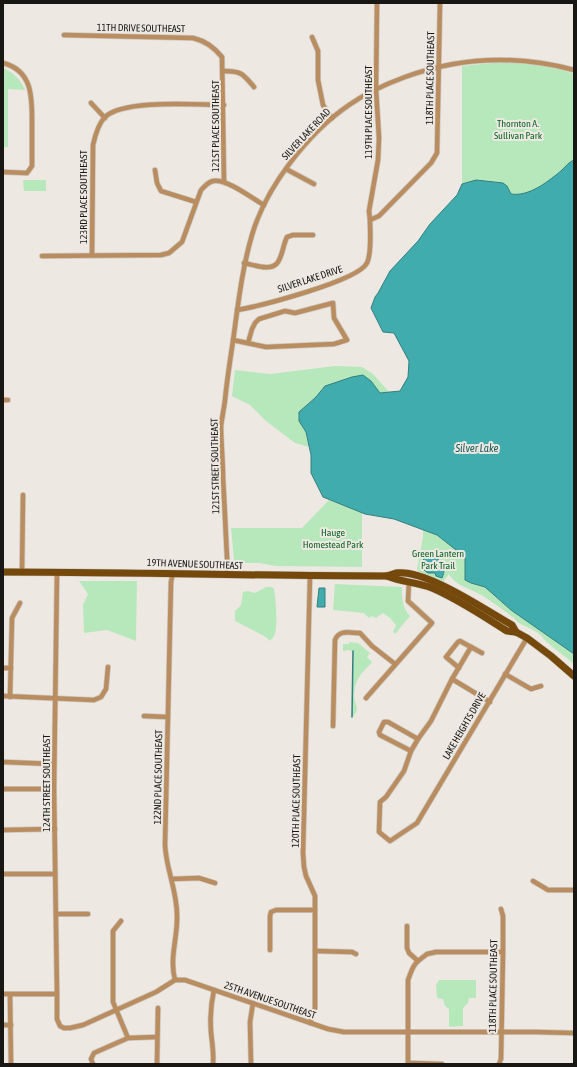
<svg xmlns="http://www.w3.org/2000/svg" width="577" height="1067" font-family="'Asap Condensed',sans-serif">
<style>
.green{fill:#b7e8bc}
.water{fill:#40acad;stroke:#347f7f}
.lines{fill:none;stroke-linecap:round;stroke-linejoin:round}
.stream{stroke:#347f7f;stroke-width:1.5}
.street-casing{stroke:#cbc7c1;stroke-width:6}
.primary-casing{stroke:#cbc7c1;stroke-width:8}
.street{stroke:#b98d5f;stroke-width:4.5}
.primary{stroke:#75480b;stroke-width:7}
.labels{text-anchor:middle;dominant-baseline:central;stroke-width:4;stroke-linejoin:round;paint-order:stroke}
.street-label{font-size:10px;fill:#181714;stroke:#ede9e2}
.park-label{font-size:10px;fill:#0c6326;stroke:#ede9e2}
.water-label{font-size:11px;font-style:italic;fill:#1b5858;stroke:#ede9e2}
</style>
<rect width="100%" height="100%" fill="#ede9e2"/>
<g class="green">
<path d="M503 62 525 63 551 66 574 74V160C569 162 566 166 562 170 548 181 530 197 511 195L507 186 503 183 476 180 462 184V66Z"/>
<path d="M3 68C13 72 21 80 25 90L8 89V147H3Z"/>
<polygon points="23,180 46,180 46,191 24,191"/>
<polygon points="335,366 362,367 373,374 390,393 380,393 371,381 339,382 325,386 316,397 307,404 299,421 306,432 309,447 295,443 266,421 250,405 232,396 235,370 270,374"/>
<polygon points="329,500 362,513 362,567 276,566 259,563 237,563 234,560 231,528 302,528"/>
<path d="M423 530 437 535 465 557 471 583 485 587 511 610 574 654V664C566 657 557 651 549 644 545 641 542 636 538 633 530 627 520 626 514 618 504 611 494 603 483 596 472 589 455 586 449 574L443 582 420 574 417 569 423 537Z"/>
<polygon points="79,581 137,581 136,641 107,630 84,633 83,605 88,594"/>
<path d="M335 584 402 587C402 599 402 607 410 616L395 634 393 632 396 625 390 618 383 613 376 618 372 616 369 618 364 613 333 610Z"/>
<path d="M266 587H272L274 589C276 597 278 630 274 636 274 637 270 640 270 641L266 637 235 621V611L241 605 243 592 248 591 255 593Z"/>
<path d="M349 642 358 643 370 653 367 657 372 662C368 667 361 673 358 679 355 684 353 696 355 701 358 710 358 710 352 718L353 652 349 650 343 651V644H349Z"/>
<polygon points="439,980 476,980 476,998 469,998 468,1003 463,1008 463,1026 449,1027 449,1009 445,1006 443,999 437,998 436,985"/>
</g>
<g class="water">
<path d="M574 160V654L511 610 485 587 471 583 465 580V557L437 535 394 519 365 514 323 497 311 473V455L306 432 299 421V412L316 397 325 386 352 377 363 375 371 381 380 393 400 391 408 377 409 361 394 333 383 332 371 308 375 297 378 293 390 271 418 241 430 224 457 195 462 184 476 180 503 183 507 186 511 194C529 197 549 181 562 170 566 166 569 162 574 160Z"/>
<path d="M427 555C439 557 448 565 442 578L436 576 435 573H428L424 570 423 564 424 556Z"/>
<polygon points="319,588 325,588 325,607 317,607"/>
</g>
<g class="lines">
<polyline class="stream" points="352,717 353,651"/>
<g class="street-casing">
<g id="street">
<path d="M64 35 193 38C206 41 214 47 222 57L224 182"/>
<polyline points="312,37 318,51 318,80 323,105 332,118"/>
<path d="M3 63C34 71 32 100 32 125 32 139 32 153 32 166L27 173 3 172"/>
<path d="M223 71C242 71 243 74 254 87"/>
<polyline points="91,103 105,118"/>
<polyline points="286,169 314,184"/>
<polyline points="155,170 157,183 161,191 196,202"/>
<polyline points="370,220 369,211 378,160 379,138 376,89 377,3"/>
<path d="M92 255 93 145C95 136 98 124 105 117 125 99 196 105 224 105"/>
<path d="M42 256 161 255 169 253 182 242 201 190C204 187 208 182 213 181 226 178 253 199 264 205"/>
<path d="M244 263C254 265 272 272 278 262 283 254 283 245 287 237L293 235H313"/>
<path d="M237 310C260 306 358 281 367 263 372 253 370 231 370 220L379 216 431 163 437 153 440 3"/>
<polyline points="233,340 266,347 334,344 347,340 334,318 333,303 295,313 285,311 259,319 255,323 252,329 248,343"/>
<polyline points="3,400 8,400"/>
<polyline points="22,572 23,495"/>
<polyline points="57,572 54,789 57,994"/>
<path d="M173 573 171 582 165 845C166 869 177 890 177 915 178 937 169 958 175 980"/>
<path d="M228 575C226 543 225 511 223 478 223 461 221 443 221 426 222 417 224 409 225 400 227 380 230 361 233 341 238 305 242 269 252 235 266 187 308 133 349 105 366 93 386 84 405 77 460 57 518 55 574 70"/>
<polyline points="310,576 303,853 304,867 306,876 315,896 315,1008 310,1023"/>
<polyline points="471,647 482,653"/>
<polyline points="3,668 11,668"/>
<polyline points="459,668 446,657 458,642 460,641 471,647 452,679 431,721 418,739 411,751 404,771 386,797 380,802 379,832 390,841 417,823 527,638"/>
<polyline points="505,674 531,689 541,686"/>
<polyline points="452,679 490,702"/>
<polyline points="3,696 94,700 101,697 106,689 108,667"/>
<polyline points="10,697 12,618 20,603"/>
<polyline points="366,698 432,623 408,601 409,582"/>
<polyline points="144,716 168,717"/>
<path d="M333 726 335 640C339 629 350 633 360 633L372 646 395 664"/>
<polyline points="411,751 380,735 379,732 384,722 388,722 418,739"/>
<polyline points="3,762 54,764"/>
<polyline points="3,789 54,789"/>
<polyline points="3,830 55,829"/>
<polyline points="3,874 55,874"/>
<polyline points="172,879 199,878 215,883"/>
<polyline points="533,881 548,890 574,890"/>
<polyline points="56,914 88,914"/>
<polyline points="121,921 113,931 113,1002 128,1038"/>
<path d="M407 926V948L409 953 418 961C412 966 411 973 408 980V1064"/>
<polyline points="270,950 270,916 271,912 276,910 315,910"/>
<polyline points="316,951 352,952 356,954"/>
<polyline points="418,961 427,954 436,952 503,952"/>
<polyline points="3,994 57,994 57,1019 60,1026 64,1028 70,1028 83,1025 156,992 175,980 185,980 328,1029 344,1032 535,1032 574,1033"/>
<polyline points="10,994 11,1064"/>
<polyline points="3,1025 11,1025"/>
<polyline points="408,1063 442,1064"/>
<polyline points="93,1064 91,1059 94,1053 128,1038 157,1037"/>
<polyline points="157,1064 158,1008"/>
<path d="M213 1064C214 1053 212 1043 211 1032 210 1018 211 1003 214 990"/>
<polyline points="251,1064 250,1022 253,1003"/>
<polyline points="499,1064 501,1059 503,952 503,916 501,909"/>
</g>
</g>
<g class="primary-casing">
<g id="primary">
<path d="M3 572C131 572 259 576 387 576 390 575 393 574 396 573 426 569 485 610 512 625L516 632"/>
<path d="M387 576C401 582 417 582 432 588 458 599 483 616 507 631L516 632 527 638 551 656 574 676"/>
</g>
</g>
<use href="#street" class="street"/>
<use href="#primary" class="primary"/>
</g>
<g class="labels">
<g class="street-label">
<text transform="translate(141 28) rotate(1)">11TH DRIVE SOUTHEAST</text>
<text transform="translate(430 78) rotate(-89)">118TH PLACE SOUTHEAST</text>
<text transform="translate(368 112) rotate(-90)">119TH PLACE SOUTHEAST</text>
<text transform="translate(215 126) rotate(-90)">121ST PLACE SOUTHEAST</text>
<text transform="translate(306 134) rotate(-47)">SILVER LAKE ROAD</text>
<text transform="translate(83 197) rotate(-90)">123RD PLACE SOUTHEAST</text>
<text transform="translate(310 279) rotate(-18)">SILVER LAKE DRIVE</text>
<text transform="translate(215 466) rotate(-91)">121ST STREET SOUTHEAST</text>
<text transform="translate(195 564) rotate(2)">19TH AVENUE SOUTHEAST</text>
<text transform="translate(464 726) rotate(-60)">LAKE HEIGHTS DRIVE</text>
<text transform="translate(158 777) rotate(-89)">122ND PLACE SOUTHEAST</text>
<text transform="translate(46 783) rotate(-90)">124TH STREET SOUTHEAST</text>
<text transform="translate(296 801) rotate(-89)">120TH PLACE SOUTHEAST</text>
<text transform="translate(493 986) rotate(-89)">118TH PLACE SOUTHEAST</text>
<text transform="translate(270 1000) rotate(19)">25TH AVENUE SOUTHEAST</text>
</g>
<g class="park-label">
<text x="518" y="123">Thornton A.<tspan x="518" dy="12">Sullivan Park</tspan></text>
<text x="333" y="532">Hauge<tspan x="333" dy="12">Homestead Park</tspan></text>
<text x="438" y="553">Green Lantern<tspan x="438" dy="12">Park Trail</tspan></text>
</g>
<g class="water-label">
<text x="477" y="448">Silver Lake</text>
</g>
</g>
<rect width="577" height="1067" fill="none" stroke="#181714" stroke-width="8"/>
</svg>
